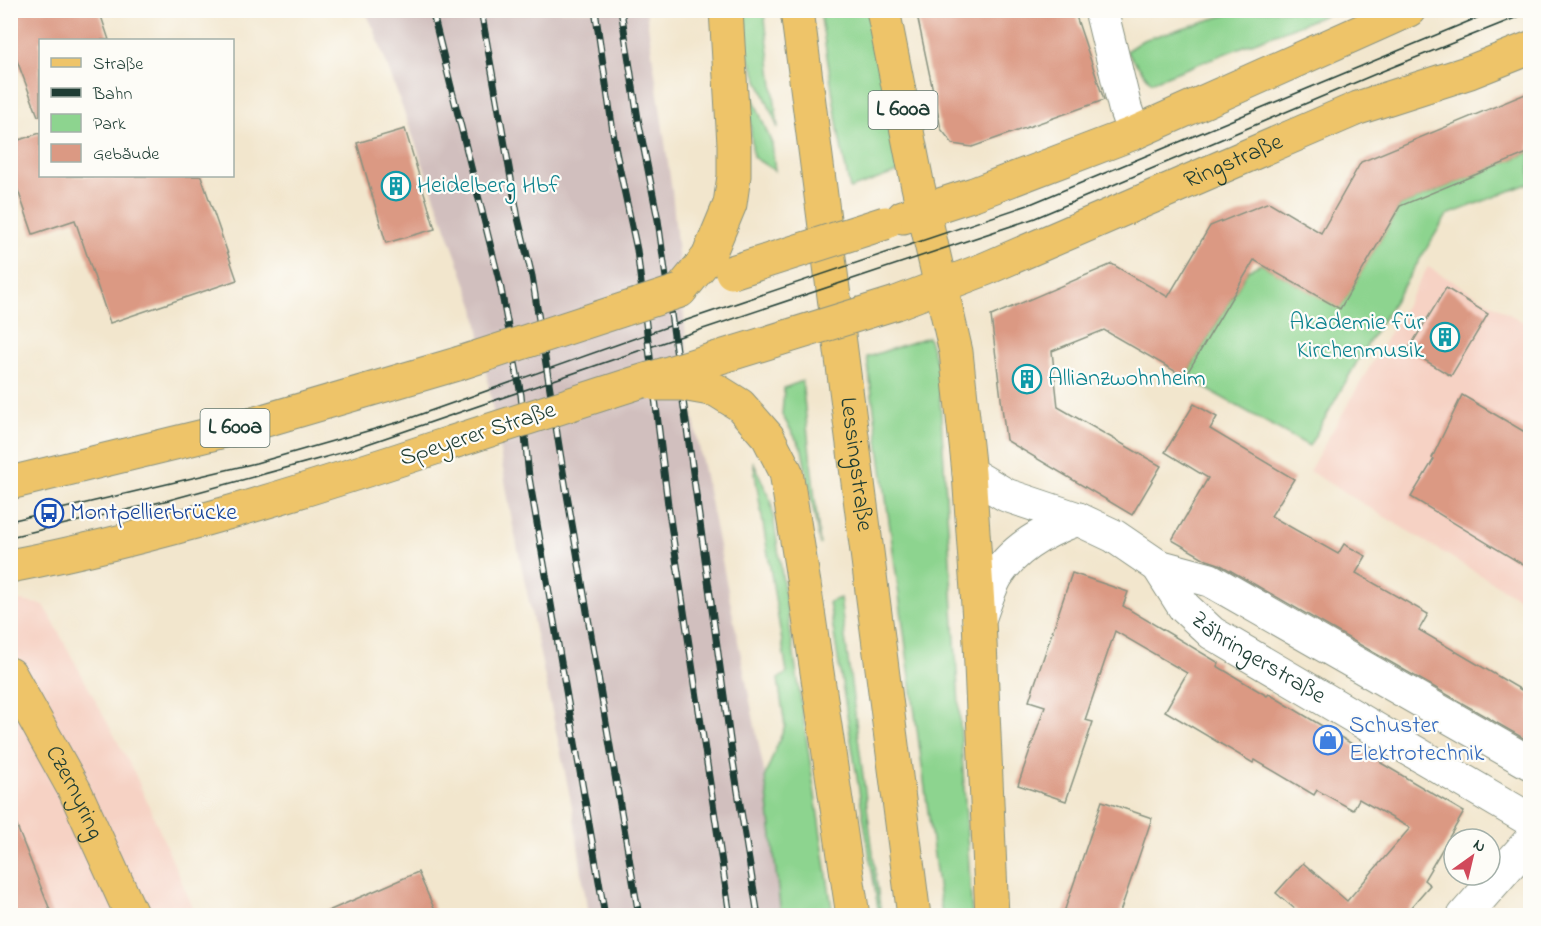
<svg xmlns="http://www.w3.org/2000/svg" width="1541" height="926" font-family="'Indie Flower',sans-serif">
<style>
.built{fill:#f6d2c4}
.industrial{fill:#d1bfbe}
.green{fill:#8dd48f;stroke:#568862;stroke-width:1.5}
.building{fill:#db9983}
.lines{fill:none;stroke-linecap:round;stroke-linejoin:round}
.minor-casing{stroke:#889280;stroke-width:35}
.major-casing{stroke:#889280;stroke-width:35}
.minor{stroke:#fff;stroke-width:33}
.major{stroke:#eec469;stroke-width:33}
.tram{stroke:#1f3d34;stroke-width:1.5}
.rail-casing{stroke:#1f3d34;stroke-width:7}
.rail{stroke:#fdfcf7;stroke-width:4.5;stroke-dasharray:14;stroke-linecap:butt}
.major-bridge-casing{stroke:#889280;stroke-width:35;stroke-linecap:butt}
.major-bridge{stroke:#eec469;stroke-width:33}
.labels{text-anchor:middle;dominant-baseline:central;stroke-width:4.5;stroke-linejoin:round;paint-order:stroke}
.shield{fill:#fdfcf7;stroke:#62766e;stroke-width:1.5}
.shield-label{font-size:22px;font-weight:bold;fill:#1f3d34}
.street-label{font-size:24px;fill:#1f3d34;stroke:#fdfcf7}
.culture-label{font-size:24px;fill:#0d838f;stroke:#fdfcf7;text-anchor:start}
.transit-label{font-size:24px;fill:#164399;stroke:#fdfcf7;text-anchor:start}
.shop-label{font-size:24px;fill:#366cbe;stroke:#fdfcf7;text-anchor:start}
</style>
<rect width="100%" height="100%" fill="#fdfcf7"/>
<filter id="ink" filterUnits="userSpaceOnUse"><feTurbulence type="fractalNoise" baseFrequency=".0167" numOctaves="2"/><feDisplacementMap in="SourceGraphic" scale="12" xChannelSelector="R" yChannelSelector="G"/><feConvolveMatrix kernelMatrix="1 2 1 2 8 2 1 2 1" color-interpolation-filters="sRGB"/></filter>
<filter id="wash" filterUnits="userSpaceOnUse"><feTurbulence type="fractalNoise" baseFrequency=".008" numOctaves="4" result="noise"/><feDisplacementMap in="SourceGraphic" scale="24" xChannelSelector="R" yChannelSelector="G"/><feGaussianBlur stdDeviation="1.35" result="paint"/><feColorMatrix in="noise" values="0 0 0 0 0 0 0 0 0 0 0 0 0 0 0 0 0 1.4 0 .05"/><feComposite in="paint" operator="in"/></filter>
<g filter="url(#wash)">
<rect width="100%" height="100%" fill="#f2e6cd"/>
<g class="built">
<polygon points="1428,267 1530,326 1530,581 1520,599 1309,471"/>
<polygon points="21,601 44,605 135,774 196,915 11,916 10,604"/>
</g>
<polygon class="industrial" points="365,11 646,11 672,191 694,421 765,776 781,915 588,915 573,811 512,521 475,308 374,29"/>
<g class="green">
<polygon points="1329,10 1330,13 1151,82 1126,51 1143,40 1239,11"/>
<polygon points="742,11 764,11 778,128 744,46"/>
<polygon points="820,11 869,11 906,169 850,189 840,141"/>
<polygon points="747,83 772,144 775,171 753,157"/>
<polygon points="1530,152 1530,183 1447,215 1361,355 1309,446 1185,377 1248,270 1261,264 1340,308 1400,206"/>
<polygon points="928,337 938,367 972,915 942,915 867,357"/>
<polygon points="802,381 820,545 802,449 782,415 784,388"/>
<polygon points="753,461 771,502 833,915 781,915 765,776 785,726 778,679 787,673"/>
<polygon points="840,598 881,915 879,915 829,602"/>
</g>
<g id="blocks">
<g class="building">
<polygon points="10,10 99,10 109,40 40,40 40,116 38,116 10,42"/>
<polygon points="916,10 1074,10 1104,100 972,147 953,144 941,129"/>
<polygon points="1530,92 1530,152 1400,206 1340,309 1254,260 1185,377 1104,330 1052,351 1058,407 1161,466 1132,515 1006,440 991,316 1112,264 1168,297 1210,226 1269,202 1321,233 1361,162"/>
<polygon points="405,129 435,229 386,243 357,143"/>
<polygon points="40,133 40,176 201,176 237,280 110,323 75,220 33,234 10,167 10,143"/>
<polygon points="1446,288 1488,314 1451,376 1408,350"/>
<polygon points="1462,395 1530,435 1530,569 1411,497 1434,459 1432,458"/>
<polygon points="1194,404 1217,417 1210,429 1294,479 1271,516 1338,554 1344,544 1366,556 1356,573 1428,614 1419,630 1530,695 1530,742 1219,564 1207,560 1172,540 1208,478 1165,452"/>
<polygon points="1072,573 1128,592 1123,606 1219,663 1217,666 1267,696 1269,694 1382,762 1381,763 1464,812 1424,880 1430,885 1404,915 1302,915 1276,893 1303,863 1347,901 1410,828 1359,799 1353,810 1317,790 1314,795 1255,760 1253,763 1165,711 1187,673 1115,631 1085,720 1093,722 1066,801 1018,785 1045,706 1029,701"/>
<polygon points="1102,801 1152,818 1119,915 1063,915"/>
<polygon points="10,814 12,814 52,915 10,915"/>
<polygon points="418,872 437,915 319,915"/>
</g>
</g>
</g>
<g filter="url(#ink)">
<use href="#blocks" fill-opacity="0" stroke="#889280" stroke-width="1.5"/>
<g class="lines">
<g class="minor-casing">
<g id="minor">
<polyline points="1101,10 1125,108 1134,133"/>
<path id="s1" d="M969 473 1006 495 1078 519 1114 536 1158 566 1184 607 1212 633 1530 820"/>
<polyline points="1158,566 1210,580 1530,763"/>
<path d="M979 620C984 605 989 590 996 577 1014 547 1047 530 1078 519"/>
<polyline points="1464,916 1530,841"/>
</g>
</g>
<g class="major-casing">
<g id="major">
<path id="s2" d="M797 10 914 916"/>
<polyline points="883,10 917,182 956,352 969,473 979,620 992,916"/>
<polyline points="903,217 974,194 1134,133 1409,10"/>
<polyline points="680,291 708,257 730,204 734,176 734,144 726,10"/>
<path id="s3" d="M896 303 985 269 1358 108 1470 72 1530 48"/>
<polyline points="10,483 249,425 457,364"/>
<path d="M10 566C160 537 305 491 450 443"/>
<polyline points="804,584 853,916"/>
<path id="s4" d="M10 674 75 791 132 916"/>
</g>
</g>
<use href="#minor" class="minor"/>
<use href="#major" class="major"/>
<g class="tram">
<polyline points="10,521 256,463 399,422 678,323 1028,205 1496,10"/>
<polyline points="10,537 169,500 344,452 682,336 1035,218 1385,70 1530,12"/>
</g>
<g class="rail-casing">
<g id="rail">
<polyline points="432,10 500,284 521,395 529,477 605,916"/>
<polyline points="481,10 518,218 532,276 563,471 639,916"/>
<polyline points="595,10 616,152 637,250 668,505 730,916"/>
<polyline points="621,10 638,119 658,220 733,761 758,916"/>
</g>
</g>
<use href="#rail" class="rail"/>
<g class="major-bridge-casing">
<g id="major-bridge">
<polyline points="732,272 885,223"/>
<polyline points="457,364 680,291"/>
<polyline points="656,384 682,384 716,390 740,405 768,437 786,472 804,584"/>
<polyline points="450,443 633,384 896,303"/>
</g>
</g>
<use href="#major-bridge" class="major-bridge"/>
</g>
</g>
<defs>
<g id="building-ring" transform="scale(1.5)"><circle r="9.5" fill="#fdfcf7" stroke="#0f9aa8" stroke-width="1.5"/><path d="M-4-6H4V6H1V3H-1V6H-4ZM-2.5-4.3h1.7v1.8h-1.7ZM.8-4.3h1.7v1.8H.8ZM-2.5-1h1.7V.8h-1.7ZM.8-1h1.7V.8H.8Z" fill="#0f9aa8"/></g>
<g id="bus-ring" transform="scale(1.5)"><circle r="9.5" fill="#fdfcf7" stroke="#1a4fb4" stroke-width="1.5"/><path d="M-5-6H5V4H4V6H2V4H-2V6H-4V4H-5ZM-3.5-4V0h7V-4ZM-3.5 1.2v1.5H-2V1.2ZM2 1.2v1.5H3.5V1.2Z" fill="#1a4fb4"/></g>
<g id="shop-ring" transform="scale(1.5)"><circle r="9.5" fill="#fdfcf7" stroke="#3f7fe0" stroke-width="1.5"/><path d="M-5-2.5h2.3a2.7 3.5 0 0 1 5.4 0H5L5.5 6h-11ZM-1.5-2.5h3a1.5 2.3 0 0 0-3 0Z" fill="#3f7fe0"/></g>
</defs>
<g fill-rule="evenodd">
<use href="#building-ring" x="396" y="186"/>
<use href="#building-ring" x="1445" y="337"/>
<use href="#building-ring" x="1027" y="379"/>
<use href="#bus-ring" x="49" y="513"/>
<use href="#shop-ring" x="1328" y="740"/>
</g>
<g class="labels">
<g class="shield">
<rect x="868.5" y="91" width="69" height="38" rx="4.5"/>
<rect x="200.5" y="409" width="69" height="38" rx="4.5"/>
</g>
<g class="shield-label">
<text x="903" y="110">L 600a</text>
<text x="235" y="428">L 600a</text>
</g>
<g class="street-label">
<text stroke="none"><textPath href="#s3" startOffset="366">Ringstraße</textPath></text>
<text transform="translate(478 435) rotate(-18)">Speyerer Straße</text>
<text stroke="none"><textPath href="#s2" startOffset="458">Lessingstraße</textPath></text>
<text stroke="none"><textPath href="#s1" startOffset="351">Zähringerstraße</textPath></text>
<text stroke="none"><textPath href="#s4" startOffset="135">Czernyring</textPath></text>
</g>
<g class="culture-label">
<text x="417" y="186">Heidelberg Hbf</text>
<text x="1424" y="323" text-anchor="end">Akademie für<tspan x="1424" dy="28">Kirchenmusik</tspan></text>
<text x="1048" y="379">Allianzwohnheim</text>
</g>
<g class="transit-label">
<text x="70" y="513">Montpellierbrücke</text>
</g>
<g class="shop-label">
<text x="1349" y="726">Schuster<tspan x="1349" dy="28">Elektrotechnik</tspan></text>
</g>
</g>
<rect width="1541" height="926" fill="none" stroke="#fdfcf7" stroke-width="36"/>
<rect x="39" y="39" width="195" height="138" fill="#fdfcf7" stroke="#a4b0a9" stroke-width="1.5"/>
<rect x="51" y="58" width="30" height="9" fill="#eec469" stroke="#a4b0a9" stroke-width="1.5"/>
<text x="93" y="69" font-size="18" fill="#1f3d34">Straße</text>
<rect x="51" y="88" width="30" height="9" fill="#1f3d34" stroke="#a4b0a9" stroke-width="1.5"/>
<text x="93" y="99" font-size="18" fill="#1f3d34">Bahn</text>
<rect x="51" y="114" width="30" height="18" fill="#8dd48f" stroke="#a4b0a9" stroke-width="1.5"/>
<text x="93" y="129" font-size="18" fill="#1f3d34">Park</text>
<rect x="51" y="144" width="30" height="18" fill="#db9983" stroke="#a4b0a9" stroke-width="1.5"/>
<text x="93" y="159" font-size="18" fill="#1f3d34">Gebäude</text>
<g transform="translate(1472 857) rotate(34)"><circle r="28" fill="#fdfcf7" stroke="#a4b0a9" stroke-width="1.5"/>
<path d="M0-4.5L10 22L0 15L-10 22Z" fill="#d1495b"/>
<text y="-9" font-size="16" font-weight="bold" text-anchor="middle" fill="#1f3d34">N</text>
</g>
</svg>
